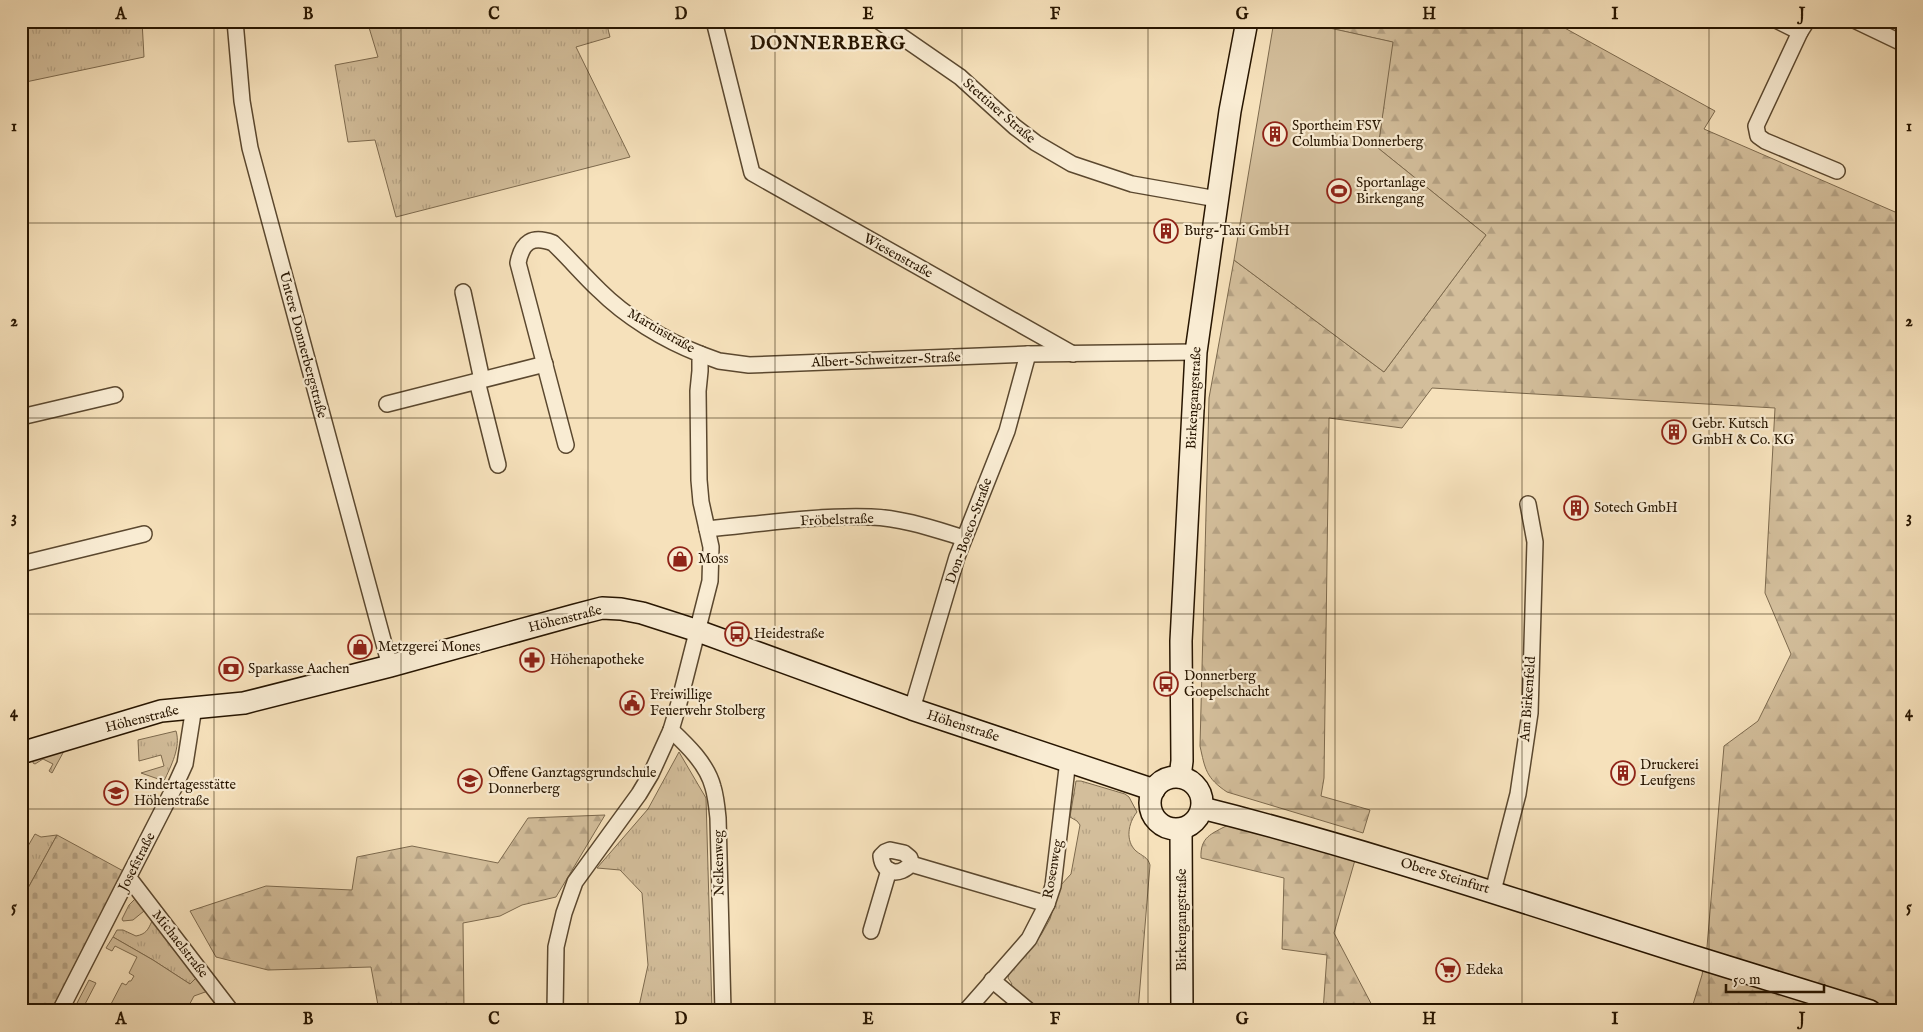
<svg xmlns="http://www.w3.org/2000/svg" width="1923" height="1032" font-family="'IM FELL English',serif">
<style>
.grass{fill:url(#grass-tufts);stroke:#7d6a4e}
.forest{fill:url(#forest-firs);stroke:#7d6a4e}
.cemetery{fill:url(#cemetery-stones);stroke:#7d6a4e}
.garden{fill:#d3be9b;stroke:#7d6a4e}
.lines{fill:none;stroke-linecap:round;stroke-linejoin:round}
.street-casing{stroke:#5b482f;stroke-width:18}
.secondary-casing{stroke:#271500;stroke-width:24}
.street{stroke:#f9ecd3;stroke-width:15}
.secondary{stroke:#f9ecd3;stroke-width:21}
.grid{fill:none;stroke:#271500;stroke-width:1;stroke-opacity:0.55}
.labels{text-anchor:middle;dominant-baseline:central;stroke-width:4.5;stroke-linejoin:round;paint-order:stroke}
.street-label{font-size:14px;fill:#271500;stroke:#f9ecd3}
.poi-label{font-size:14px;fill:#271500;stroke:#f9ecd3;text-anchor:start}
.district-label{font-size:19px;font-weight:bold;letter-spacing:1px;fill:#271500;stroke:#f9ecd3}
.neatline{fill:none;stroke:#271500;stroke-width:2}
.grid-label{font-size:16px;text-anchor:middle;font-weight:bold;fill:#271500}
</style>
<defs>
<pattern id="grass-tufts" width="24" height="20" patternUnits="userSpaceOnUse" patternTransform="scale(1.25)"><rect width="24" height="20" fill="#d3be9b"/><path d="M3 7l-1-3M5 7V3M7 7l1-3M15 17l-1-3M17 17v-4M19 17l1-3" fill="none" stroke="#b5a284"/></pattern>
<pattern id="forest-firs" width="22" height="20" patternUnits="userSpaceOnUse" patternTransform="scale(1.25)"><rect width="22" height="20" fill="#d3be9b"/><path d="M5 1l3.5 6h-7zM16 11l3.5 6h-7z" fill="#b5a284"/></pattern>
<pattern id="cemetery-stones" width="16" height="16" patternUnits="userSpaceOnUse" patternTransform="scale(1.25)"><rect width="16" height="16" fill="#d3be9b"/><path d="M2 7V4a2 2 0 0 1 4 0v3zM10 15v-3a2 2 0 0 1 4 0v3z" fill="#b5a284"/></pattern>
</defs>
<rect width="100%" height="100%" fill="#f6e1bb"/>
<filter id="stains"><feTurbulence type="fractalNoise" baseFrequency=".004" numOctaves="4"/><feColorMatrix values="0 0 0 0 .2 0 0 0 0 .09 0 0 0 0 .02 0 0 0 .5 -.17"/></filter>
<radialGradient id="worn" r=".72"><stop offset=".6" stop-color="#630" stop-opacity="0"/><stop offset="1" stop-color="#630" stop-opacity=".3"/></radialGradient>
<g class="grass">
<polygon points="21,21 142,21 144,57 21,83"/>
<polygon points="367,21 606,21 610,37 576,47 630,157 396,217 375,140 348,142 335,65 378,57"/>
<path d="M176 731C181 747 171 766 164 781L141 773 164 766 161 755 139 761 138 740Z"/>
<polygon points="64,751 52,773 49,771 53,764 43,759 35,764 33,763 33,760"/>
<polygon points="679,752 706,798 712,1011 638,1011 648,965 642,893 620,870 597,868 648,809"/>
<path d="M1076 781H1081L1125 794 1129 797 1137 812C1128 823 1125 841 1136 851 1142 856 1148 857 1150 865L1138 1011H1036L1008 989 1012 984 1008 978 1009 974 1041 935 1050 919 1060 886 1071 874 1080 825 1077 821 1070 817Z"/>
<polygon points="35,834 41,837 57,835 21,901 21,848 28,846"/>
<polygon points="135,899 141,905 144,911 133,920 123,921 122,919 129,905"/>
<path d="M152 921H154L197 977 190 984 153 960 113 937 117 930H123L136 936C146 934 148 930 152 921Z"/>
</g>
<g class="forest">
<path d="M1298 21H1552L1715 111 1704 129 1902 215V1011H1691L1702 975 1707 947 1724 746 1758 721 1791 654 1765 593 1775 408 1432 388 1402 428 1329 418 1324 778 1321 796 1370 810 1363 833 1227 792C1206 778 1205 769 1200 746L1209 398 1234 260 1384 372 1486 235 1378 148 1392 42Z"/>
<polygon points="605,815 556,897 522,905 500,916 463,923 464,1011 379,1011 371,967 268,970 216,957 190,911 266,886 352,890 357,857 412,846 498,863 528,818"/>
<path d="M1228 825 1355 860 1334 933 1375 1011H1323L1327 955 1282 949 1284 878 1201 858C1200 837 1211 834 1228 825Z"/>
</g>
<polygon class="cemetery" points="57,835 127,873 54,1011 21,1011 21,901"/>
<g class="garden">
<polygon points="1274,21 1298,21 1393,42 1378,148 1486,235 1384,372 1234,260"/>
<polygon points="113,937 153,960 190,984 197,977 208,991 194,996 186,1011 110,1011 111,1007 110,1006 122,983 126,985 129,981 131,981 134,976 129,973 137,957 115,946 112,951 106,948"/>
<polygon points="89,980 96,983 83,1008 76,1005"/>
</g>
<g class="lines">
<g class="street-casing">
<g id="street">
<polyline points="235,21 242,101 250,148 390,666"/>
<polyline points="714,21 752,173 1073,354"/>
<polyline points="879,21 960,77 1015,127 1036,143 1072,164 1132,184 1217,199"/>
<polyline points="1778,21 1800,32 1807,21"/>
<polyline points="1856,21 1902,43"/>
<polyline points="1800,32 1756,126 1758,136 1765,141 1837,171"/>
<polyline points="463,292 482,380"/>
<polyline points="700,354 719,361 749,365 1028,354 1196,352"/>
<polyline points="477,381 498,465"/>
<polyline points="387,404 545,364"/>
<polyline points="21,417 115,395"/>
<path d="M707 529C760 524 819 515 871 517 903 518 934 529 964 538"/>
<polyline points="21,564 144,534"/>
<polyline points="912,709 957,557 1007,431 1028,354"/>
<path d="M671 730C687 745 707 764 713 787 716 797 717 808 718 818L723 1011"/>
<path d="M890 850 904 853 910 858 911 864C900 876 883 875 881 856L885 852Z"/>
<polyline points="911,864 1047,904"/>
<polyline points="129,878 231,1011"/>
<polyline points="1493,891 1518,794 1530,713 1535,542 1528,504"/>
<polyline points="871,931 889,870"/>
<polyline points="992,980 1029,1011"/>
<polyline points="60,1011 175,786 185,764 194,707"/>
<path d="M555 1011 556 947 564 913 575 882 639 794 651 774 671 730 679 703 710 581 711 547 701 502 699 480 698 391 700 371V354C664 340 626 317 599 290 583 275 569 258 553 243 532 235 522 242 518 263L566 445"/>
<polyline points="966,1011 1029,939 1047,904 1053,886 1068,760"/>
</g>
</g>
<g class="secondary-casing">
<g id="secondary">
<polyline points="21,753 161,711 244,703 390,666 575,615 602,608 621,609 642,613 698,631 912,709 1154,790"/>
<polyline points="1180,777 1182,761 1181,641 1196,352 1230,111 1247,21"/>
<circle cx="1176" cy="803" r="26"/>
<path d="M1202 808C1366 849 1525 903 1686 954 1747 973 1809 992 1870 1011"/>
<polyline points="1181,829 1182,1011"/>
</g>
</g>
<use href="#street" class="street"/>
<use href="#secondary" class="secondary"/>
</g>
<path class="grid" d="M214 21V1011M401 21V1011M588 21V1011M775 21V1011M962 21V1011M1148 21V1011M1335 21V1011M1522 21V1011M1709 21V1011M21 223H1902M21 418H1902M21 614H1902M21 809H1902"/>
<defs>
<g id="building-ring" transform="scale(1.25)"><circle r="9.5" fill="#f9ecd3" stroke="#8f2418" stroke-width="1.5"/><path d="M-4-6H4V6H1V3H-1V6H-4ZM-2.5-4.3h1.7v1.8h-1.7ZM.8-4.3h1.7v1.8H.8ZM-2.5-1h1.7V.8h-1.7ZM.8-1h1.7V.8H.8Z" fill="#8f2418"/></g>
<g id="stadium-ring" transform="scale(1.25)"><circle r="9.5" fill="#f9ecd3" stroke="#8f2418" stroke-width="1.5"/><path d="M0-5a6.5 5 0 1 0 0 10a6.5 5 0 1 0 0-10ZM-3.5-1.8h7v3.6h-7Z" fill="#8f2418"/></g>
<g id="shop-ring" transform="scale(1.25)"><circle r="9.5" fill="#f9ecd3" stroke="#8f2418" stroke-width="1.5"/><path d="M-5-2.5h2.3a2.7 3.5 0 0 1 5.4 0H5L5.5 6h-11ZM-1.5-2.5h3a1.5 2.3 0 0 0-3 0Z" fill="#8f2418"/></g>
<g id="bus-ring" transform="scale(1.25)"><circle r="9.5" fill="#f9ecd3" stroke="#8f2418" stroke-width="1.5"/><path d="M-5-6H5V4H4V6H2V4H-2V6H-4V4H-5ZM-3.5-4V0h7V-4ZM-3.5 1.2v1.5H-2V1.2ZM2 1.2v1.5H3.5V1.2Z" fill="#8f2418"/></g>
<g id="pharmacy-ring" transform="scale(1.25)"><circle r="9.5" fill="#f9ecd3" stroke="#8f2418" stroke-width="1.5"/><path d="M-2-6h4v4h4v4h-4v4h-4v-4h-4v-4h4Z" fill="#8f2418"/></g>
<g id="bank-ring" transform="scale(1.25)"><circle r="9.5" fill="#f9ecd3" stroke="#8f2418" stroke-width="1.5"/><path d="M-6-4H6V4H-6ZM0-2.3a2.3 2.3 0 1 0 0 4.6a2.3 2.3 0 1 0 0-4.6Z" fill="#8f2418"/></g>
<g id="civic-ring" transform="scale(1.25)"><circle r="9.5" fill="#f9ecd3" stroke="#8f2418" stroke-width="1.5"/><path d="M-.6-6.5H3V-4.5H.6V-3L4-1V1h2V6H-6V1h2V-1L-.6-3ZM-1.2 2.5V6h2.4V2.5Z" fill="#8f2418"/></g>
<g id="school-ring" transform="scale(1.25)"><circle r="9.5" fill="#f9ecd3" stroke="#8f2418" stroke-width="1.5"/><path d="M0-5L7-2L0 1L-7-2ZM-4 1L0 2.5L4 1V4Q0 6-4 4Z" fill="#8f2418"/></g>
<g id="supermarket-ring" transform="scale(1.25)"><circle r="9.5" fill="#f9ecd3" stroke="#8f2418" stroke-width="1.5"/><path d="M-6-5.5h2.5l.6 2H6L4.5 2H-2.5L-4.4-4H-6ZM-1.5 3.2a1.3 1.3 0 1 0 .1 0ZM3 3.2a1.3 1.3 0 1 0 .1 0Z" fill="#8f2418"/></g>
</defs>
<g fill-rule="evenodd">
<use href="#building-ring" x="1275" y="134"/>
<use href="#stadium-ring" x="1339" y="191"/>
<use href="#building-ring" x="1166" y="231"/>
<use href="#building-ring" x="1674" y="432"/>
<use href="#building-ring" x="1576" y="508"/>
<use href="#shop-ring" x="680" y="559"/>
<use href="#bus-ring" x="737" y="634"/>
<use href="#shop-ring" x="360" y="647"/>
<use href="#pharmacy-ring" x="532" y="660"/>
<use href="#bank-ring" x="231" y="669"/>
<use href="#bus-ring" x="1166" y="684"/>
<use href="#civic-ring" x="632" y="703"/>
<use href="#building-ring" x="1623" y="773"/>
<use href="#school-ring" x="470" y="781"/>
<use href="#school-ring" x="116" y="793"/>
<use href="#supermarket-ring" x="1448" y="970"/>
</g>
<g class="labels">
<g class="street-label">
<text transform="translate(999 111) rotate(41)">Stettiner Straße</text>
<text transform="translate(898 256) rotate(29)">Wiesenstraße</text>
<text transform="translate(661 331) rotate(30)">Martinstraße</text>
<text transform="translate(303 345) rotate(75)">Untere Donnerbergstraße</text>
<text transform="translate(886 360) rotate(-2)">Albert-Schweitzer-Straße</text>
<text transform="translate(1194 398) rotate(-87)">Birkengangstraße</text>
<text transform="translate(837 520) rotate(-2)">Fröbelstraße</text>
<text transform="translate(969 531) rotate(-70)">Don-Bosco-Straße</text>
<text transform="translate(565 619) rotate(-14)">Höhenstraße</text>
<text transform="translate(1528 699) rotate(-86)">Am Birkenfeld</text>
<text transform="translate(142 719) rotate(-14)">Höhenstraße</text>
<text transform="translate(963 726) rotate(18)">Höhenstraße</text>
<text transform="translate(137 862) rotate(-63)">Josefstraße</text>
<text transform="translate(719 863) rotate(-91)">Nelkenweg</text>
<text transform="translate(1053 869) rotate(-80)">Rosenweg</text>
<text transform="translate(1445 876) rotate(17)">Obere Steinfurt</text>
<text transform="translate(1182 920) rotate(-90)">Birkengangstraße</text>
<text transform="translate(180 944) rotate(52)">Michaelstraße</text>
</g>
<g class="poi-label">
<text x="1292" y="126">Sportheim FSV<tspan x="1292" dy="16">Columbia Donnerberg</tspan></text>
<text x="1356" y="183">Sportanlage<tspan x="1356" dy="16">Birkengang</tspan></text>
<text x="1184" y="231">Burg-Taxi GmbH</text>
<text x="1692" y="424">Gebr. Kutsch<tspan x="1692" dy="16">GmbH &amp; Co. KG</tspan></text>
<text x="1594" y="508">Sotech GmbH</text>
<text x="698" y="559">Moss</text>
<text x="754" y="634">Heidestraße</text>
<text x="378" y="647">Metzgerei Mones</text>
<text x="550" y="660">Höhenapotheke</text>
<text x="248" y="669">Sparkasse Aachen</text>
<text x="1184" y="676">Donnerberg<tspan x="1184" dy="16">Goepelschacht</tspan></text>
<text x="650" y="695">Freiwillige<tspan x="650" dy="16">Feuerwehr Stolberg</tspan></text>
<text x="1640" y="765">Druckerei<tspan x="1640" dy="16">Leufgens</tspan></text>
<text x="488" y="773">Offene Ganztagsgrundschule<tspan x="488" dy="16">Donnerberg</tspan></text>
<text x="134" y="785">Kindertagesstätte<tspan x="134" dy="16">Höhenstraße</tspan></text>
<text x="1466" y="970">Edeka</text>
</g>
<g class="district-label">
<text x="828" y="44">DONNERBERG</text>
</g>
</g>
<rect width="1923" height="1032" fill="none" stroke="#f6e1bb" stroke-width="55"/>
<path d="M1726 984v8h98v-8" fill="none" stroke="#271500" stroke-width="2.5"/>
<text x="1733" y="984" font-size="15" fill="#271500" stroke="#f9ecd3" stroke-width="4" paint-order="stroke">50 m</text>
<rect x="28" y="28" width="1868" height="976" class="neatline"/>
<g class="grid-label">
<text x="121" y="19">A</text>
<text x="308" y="19">B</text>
<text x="494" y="19">C</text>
<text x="681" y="19">D</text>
<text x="868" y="19">E</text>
<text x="1055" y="19">F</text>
<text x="1242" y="19">G</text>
<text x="1429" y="19">H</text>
<text x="1615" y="19">I</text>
<text x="1802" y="19">J</text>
<text x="14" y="131">1</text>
<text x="1909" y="131">1</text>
<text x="14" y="326">2</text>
<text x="1909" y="326">2</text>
<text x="14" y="522">3</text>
<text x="1909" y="522">3</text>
<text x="14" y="717">4</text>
<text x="1909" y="717">4</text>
<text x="14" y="912">5</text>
<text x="1909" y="912">5</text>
<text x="121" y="1024">A</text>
<text x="308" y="1024">B</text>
<text x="494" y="1024">C</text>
<text x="681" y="1024">D</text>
<text x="868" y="1024">E</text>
<text x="1055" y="1024">F</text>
<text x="1242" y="1024">G</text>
<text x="1429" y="1024">H</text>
<text x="1615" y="1024">I</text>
<text x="1802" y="1024">J</text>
</g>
<rect width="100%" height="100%" filter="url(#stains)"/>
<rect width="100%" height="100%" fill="url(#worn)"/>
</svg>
